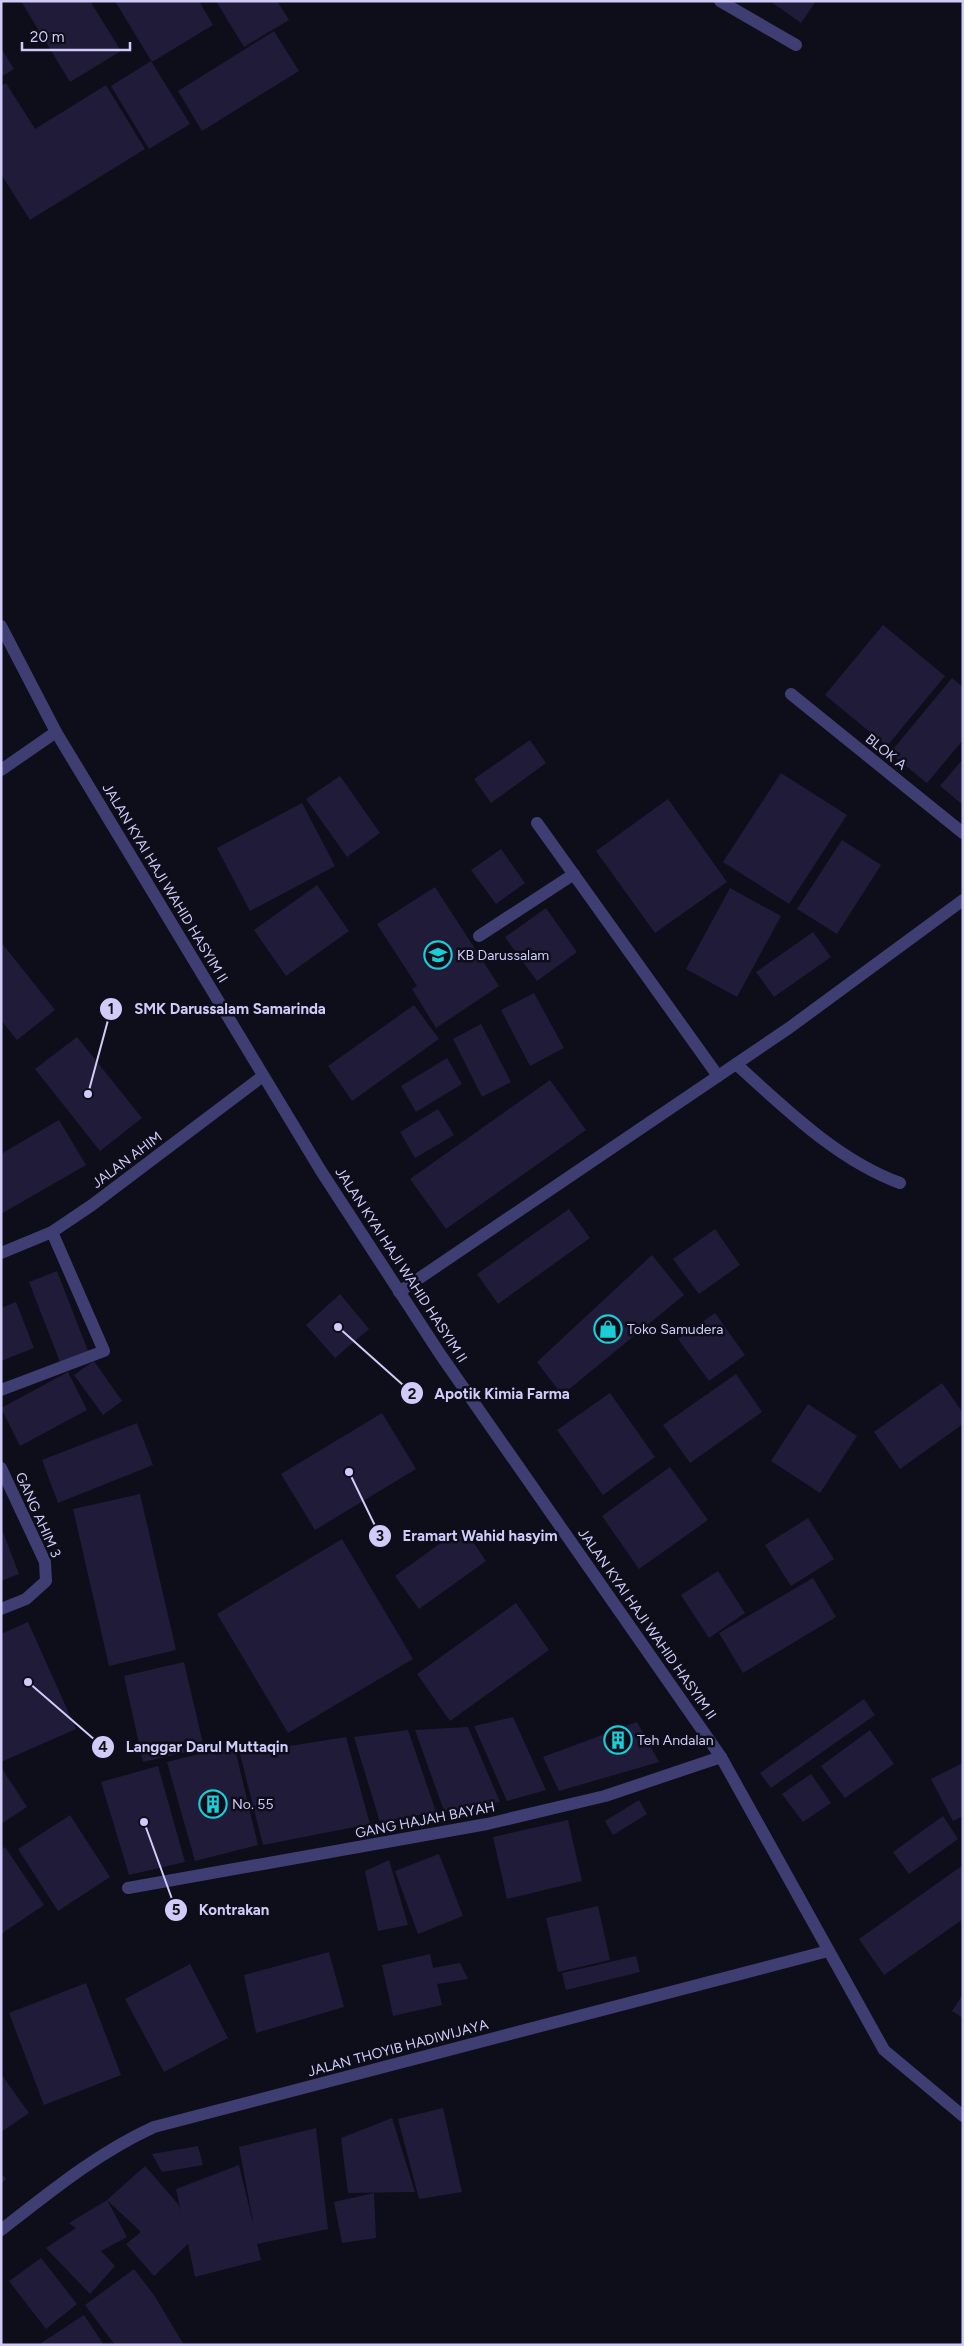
<svg xmlns="http://www.w3.org/2000/svg" width="964" height="2346" font-family="Figtree,sans-serif">
<style>
.building{fill:#201b38}
.lines{fill:none;stroke-linecap:round;stroke-linejoin:round}
.minor{stroke:#3e3e73;stroke-width:12}
.tertiary{stroke:#3e3e73;stroke-width:12}
.labels{text-anchor:middle;dominant-baseline:central;stroke-width:5;stroke-linejoin:round;paint-order:stroke}
.street-label{font-size:14px;fill:#cfccf9;stroke:#0e0d1a}
.poi-label{font-size:14px;fill:#cfccf9;stroke:#0e0d1a;text-anchor:start}
.leader{fill:none;stroke:#cfccf9;stroke-width:2}
.callout-dot{fill:#cfccf9;stroke:#0e0d1a;stroke-width:2}
.mark-label{font-size:15px;text-anchor:middle;font-weight:bold;fill:#111}
.callout-label{font-size:15px;text-anchor:middle;font-weight:bold;fill:#cfccf9;stroke:#0e0d1a;stroke-width:5;stroke-linejoin:round;paint-order:stroke}
</style>
<rect width="100%" height="100%" fill="#0e0d1a"/>
<g class="building">
<polygon points="21,1 90,1 121,51 70,82"/>
<polygon points="115,1 199,1 213,25 152,62"/>
<polygon points="216,1 277,1 289,20 244,47"/>
<polygon points="770,1 816,1 801,23"/>
<polygon points="274,31 299,71 202,131 178,91"/>
<polygon points="1,48 14,69 1,77"/>
<polygon points="151,61 190,124 149,149 111,86"/>
<polygon points="6,83 35,129 106,85 145,149 30,220 1,174 1,86"/>
<polygon points="883,625 945,676 887,746 825,695"/>
<polygon points="952,678 963,687 963,740 927,783 890,753"/>
<polygon points="530,740 546,763 491,803 474,779"/>
<polygon points="963,759 963,805 940,786"/>
<polygon points="781,773 847,815 789,904 723,862"/>
<polygon points="340,776 380,833 347,857 306,799"/>
<polygon points="668,799 727,882 655,933 596,851"/>
<polygon points="302,803 335,866 250,911 217,848"/>
<polygon points="842,840 881,865 837,934 797,909"/>
<polygon points="501,849 525,883 496,904 471,870"/>
<polygon points="317,885 349,931 286,976 254,930"/>
<polygon points="435,887 499,986 436,1028 412,989 417,986 377,924"/>
<polygon points="730,888 781,916 737,997 686,969"/>
<polygon points="546,908 577,952 537,981 505,937"/>
<polygon points="813,932 831,957 774,997 756,972"/>
<polygon points="1,942 55,1010 17,1040 1,1020"/>
<polygon points="534,993 564,1048 530,1066 501,1010"/>
<polygon points="414,1005 439,1039 352,1101 328,1066"/>
<polygon points="481,1024 511,1082 482,1097 453,1039"/>
<polygon points="77,1037 142,1118 100,1151 35,1069"/>
<polygon points="447,1058 462,1084 416,1112 401,1086"/>
<polygon points="550,1080 586,1130 446,1229 410,1179"/>
<polygon points="438,1109 454,1135 415,1158 400,1132"/>
<polygon points="59,1120 86,1165 1,1214 1,1154"/>
<polygon points="569,1209 590,1238 498,1304 477,1274"/>
<polygon points="715,1229 740,1265 699,1294 673,1259"/>
<polygon points="652,1255 684,1295 562,1395 537,1362"/>
<polygon points="57,1271 88,1351 60,1362 29,1282"/>
<polygon points="340,1294 369,1329 335,1358 306,1325"/>
<polygon points="16,1302 34,1348 1,1361 1,1308"/>
<polygon points="715,1313 745,1355 709,1381 678,1339"/>
<polygon points="94,1361 122,1401 103,1415 74,1375"/>
<polygon points="68,1372 87,1410 20,1446 1,1408"/>
<polygon points="736,1374 762,1412 690,1463 663,1425"/>
<polygon points="942,1383 963,1413 963,1424 900,1469 874,1432"/>
<polygon points="610,1393 655,1457 603,1495 557,1430"/>
<polygon points="808,1404 857,1436 820,1493 771,1461"/>
<polygon points="382,1413 416,1469 315,1530 281,1474"/>
<polygon points="137,1423 153,1465 58,1503 42,1460"/>
<polygon points="670,1467 708,1520 639,1569 602,1516"/>
<polygon points="140,1494 176,1650 109,1666 73,1509"/>
<polygon points="808,1518 834,1559 791,1586 765,1545"/>
<polygon points="463,1527 486,1561 419,1609 395,1576"/>
<polygon points="1,1532 3,1532 19,1574 1,1581"/>
<polygon points="342,1539 413,1659 288,1733 217,1614"/>
<polygon points="718,1571 745,1613 709,1638 681,1595"/>
<polygon points="813,1578 836,1617 743,1673 719,1633"/>
<polygon points="516,1603 549,1650 450,1721 417,1674"/>
<polygon points="28,1622 76,1729 1,1762 1,1634"/>
<polygon points="184,1662 204,1748 143,1762 124,1676"/>
<polygon points="864,1699 875,1715 771,1788 760,1773"/>
<polygon points="513,1717 546,1790 507,1801 474,1726"/>
<polygon points="637,1722 659,1762 559,1791 543,1757"/>
<polygon points="468,1727 500,1802 444,1811 415,1730"/>
<polygon points="408,1730 436,1812 380,1822 354,1737"/>
<polygon points="870,1730 894,1764 845,1798 821,1766"/>
<polygon points="346,1737 370,1824 263,1845 240,1754"/>
<polygon points="234,1745 258,1845 195,1861 167,1762"/>
<polygon points="963,1763 963,1816 953,1821 931,1779"/>
<polygon points="158,1766 185,1862 129,1875 101,1782"/>
<polygon points="1,1767 27,1807 1,1824"/>
<polygon points="811,1774 831,1803 803,1822 782,1794"/>
<polygon points="639,1800 647,1814 613,1835 605,1821"/>
<polygon points="70,1815 110,1877 58,1911 18,1849"/>
<polygon points="943,1816 958,1839 909,1874 893,1852"/>
<polygon points="568,1820 582,1881 507,1899 493,1837"/>
<polygon points="5,1847 44,1905 1,1934 1,1850"/>
<polygon points="439,1854 463,1916 418,1934 395,1871"/>
<polygon points="389,1860 408,1925 378,1931 365,1871"/>
<polygon points="963,1865 963,1919 884,1975 859,1939"/>
<polygon points="598,1906 610,1960 558,1972 546,1918"/>
<polygon points="329,1952 344,2007 256,2033 244,1975"/>
<polygon points="430,1954 433,1968 460,1963 468,1979 437,1984 442,2005 393,2016 382,1965"/>
<polygon points="636,1956 640,1972 566,1990 562,1973"/>
<polygon points="190,1964 228,2038 164,2072 125,1999"/>
<polygon points="86,1983 121,2075 44,2105 9,2013"/>
<polygon points="963,1994 963,2018 952,2011"/>
<polygon points="1,2074 29,2113 1,2132"/>
<polygon points="443,2108 462,2192 419,2199 398,2119"/>
<polygon points="392,2118 415,2192 348,2193 341,2138"/>
<polygon points="316,2128 328,2229 257,2244 261,2260 195,2277 188,2244 154,2276 126,2244 141,2232 107,2200 145,2166 179,2205 181,2212 176,2189 239,2165 254,2227 239,2147"/>
<polygon points="198,2146 203,2165 162,2172 152,2154"/>
<polygon points="1,2173 6,2179 1,2184"/>
<polygon points="374,2193 376,2238 342,2243 334,2202"/>
<polygon points="107,2200 127,2237 101,2251 115,2266 90,2294 46,2248 76,2228 69,2223"/>
<polygon points="41,2258 77,2304 46,2329 9,2281"/>
<polygon points="134,2269 154,2295 184,2345 115,2345 85,2305"/>
<polygon points="84,2315 104,2345 43,2345 41,2343"/>
</g>
<g class="lines">
<g class="minor">
<polyline points="720,1 796,45"/>
<polyline points="791,694 963,833"/>
<polyline points="1,770 56,732"/>
<polyline points="537,823 718,1076"/>
<polyline points="479,936 574,874"/>
<path d="M736 1064C786 1109 837 1160 900 1183"/>
<polyline points="1,1253 52,1232 92,1205 263,1076"/>
<polyline points="399,1292 789,1028 963,900"/>
<polyline points="1,1390 104,1351 52,1232"/>
<polyline points="1,1468 45,1562 46,1581 26,1599 1,1609"/>
<polyline points="128,1888 487,1824 605,1796 721,1757"/>
<path d="M1 2230C50 2192 97 2153 154 2127L828 1951"/>
</g>
<polyline class="tertiary" points="1,626 56,732 321,1171 440,1354 721,1757 884,2050 963,2116"/>
</g>
<defs>
<g id="school-ring" transform="scale(1.4375)"><circle r="9.5" fill="#0e0d1a" stroke="#1bcdd6" stroke-width="1.5"/><path d="M0-5L7-2L0 1L-7-2ZM-4 1L0 2.5L4 1V4Q0 6-4 4Z" fill="#1bcdd6"/></g>
<g id="shop-ring" transform="scale(1.4375)"><circle r="9.5" fill="#0e0d1a" stroke="#1bcdd6" stroke-width="1.5"/><path d="M-5-2.5h2.3a2.7 3.5 0 0 1 5.4 0H5L5.5 6h-11ZM-1.5-2.5h3a1.5 2.3 0 0 0-3 0Z" fill="#1bcdd6"/></g>
<g id="building-ring" transform="scale(1.4375)"><circle r="9.5" fill="#0e0d1a" stroke="#1bcdd6" stroke-width="1.5"/><path d="M-4-6H4V6H1V3H-1V6H-4ZM-2.5-4.3h1.7v1.8h-1.7ZM.8-4.3h1.7v1.8H.8ZM-2.5-1h1.7V.8h-1.7ZM.8-1h1.7V.8H.8Z" fill="#1bcdd6"/></g>
</defs>
<g fill-rule="evenodd">
<use href="#school-ring" x="438" y="955"/>
<use href="#shop-ring" x="608" y="1329"/>
<use href="#building-ring" x="618" y="1740"/>
<use href="#building-ring" x="213" y="1804"/>
</g>
<g class="labels">
<g class="street-label">
<text transform="translate(886 752) rotate(39)">BLOK A</text>
<text transform="translate(165 883) rotate(59)">JALAN KYAI HAJI WAHID HASYIM II</text>
<text transform="translate(127 1160) rotate(-37)">JALAN AHIM</text>
<text transform="translate(401 1265) rotate(57)">JALAN KYAI HAJI WAHID HASYIM II</text>
<text transform="translate(38 1515) rotate(66)">GANG AHIM 3</text>
<text transform="translate(647 1624) rotate(55)">JALAN KYAI HAJI WAHID HASYIM II</text>
<text transform="translate(425 1820) rotate(-11)">GANG HAJAH BAYAH</text>
<text transform="translate(398 2048) rotate(-15)">JALAN THOYIB HADIWIJAYA</text>
</g>
<g class="poi-label">
<text x="457" y="955">KB Darussalam</text>
<text x="627" y="1329">Toko Samudera</text>
<text x="637" y="1740">Teh Andalan</text>
<text x="232" y="1804">No. 55</text>
</g>
</g>
<path class="leader" d="M88 1094L111 1009M338 1327L412 1393M349 1472L380 1536M28 1682L103 1747M144 1822L176 1910"/>
<g class="callout-dot">
<circle cx="88" cy="1094" r="5"/>
<circle cx="338" cy="1327" r="5"/>
<circle cx="349" cy="1472" r="5"/>
<circle cx="28" cy="1682" r="5"/>
<circle cx="144" cy="1822" r="5"/>
<circle cx="111" cy="1009" r="12"/>
<circle cx="412" cy="1393" r="12"/>
<circle cx="380" cy="1536" r="12"/>
<circle cx="103" cy="1747" r="12"/>
<circle cx="176" cy="1910" r="12"/>
</g>
<g class="mark-label">
<text x="111" y="1014">1</text>
<text x="412" y="1399">2</text>
<text x="380" y="1541">3</text>
<text x="103" y="1752">4</text>
<text x="176" y="1915">5</text>
</g>
<g class="callout-label">
<text x="230" y="1014">SMK Darussalam Samarinda</text>
<text x="502" y="1399">Apotik Kimia Farma</text>
<text x="480" y="1541">Eramart Wahid hasyim</text>
<text x="207" y="1752">Langgar Darul Muttaqin</text>
<text x="234" y="1915">Kontrakan</text>
</g>
<rect width="964" height="2346" fill="none" stroke="#cfccf9" stroke-width="5"/>
<path d="M22 42v8h108v-8" fill="none" stroke="#cfccf9" stroke-width="2.5"/>
<text x="30" y="42" font-size="15" fill="#cfccf9" stroke="#0e0d1a" stroke-width="4" paint-order="stroke">20 m</text>
</svg>
